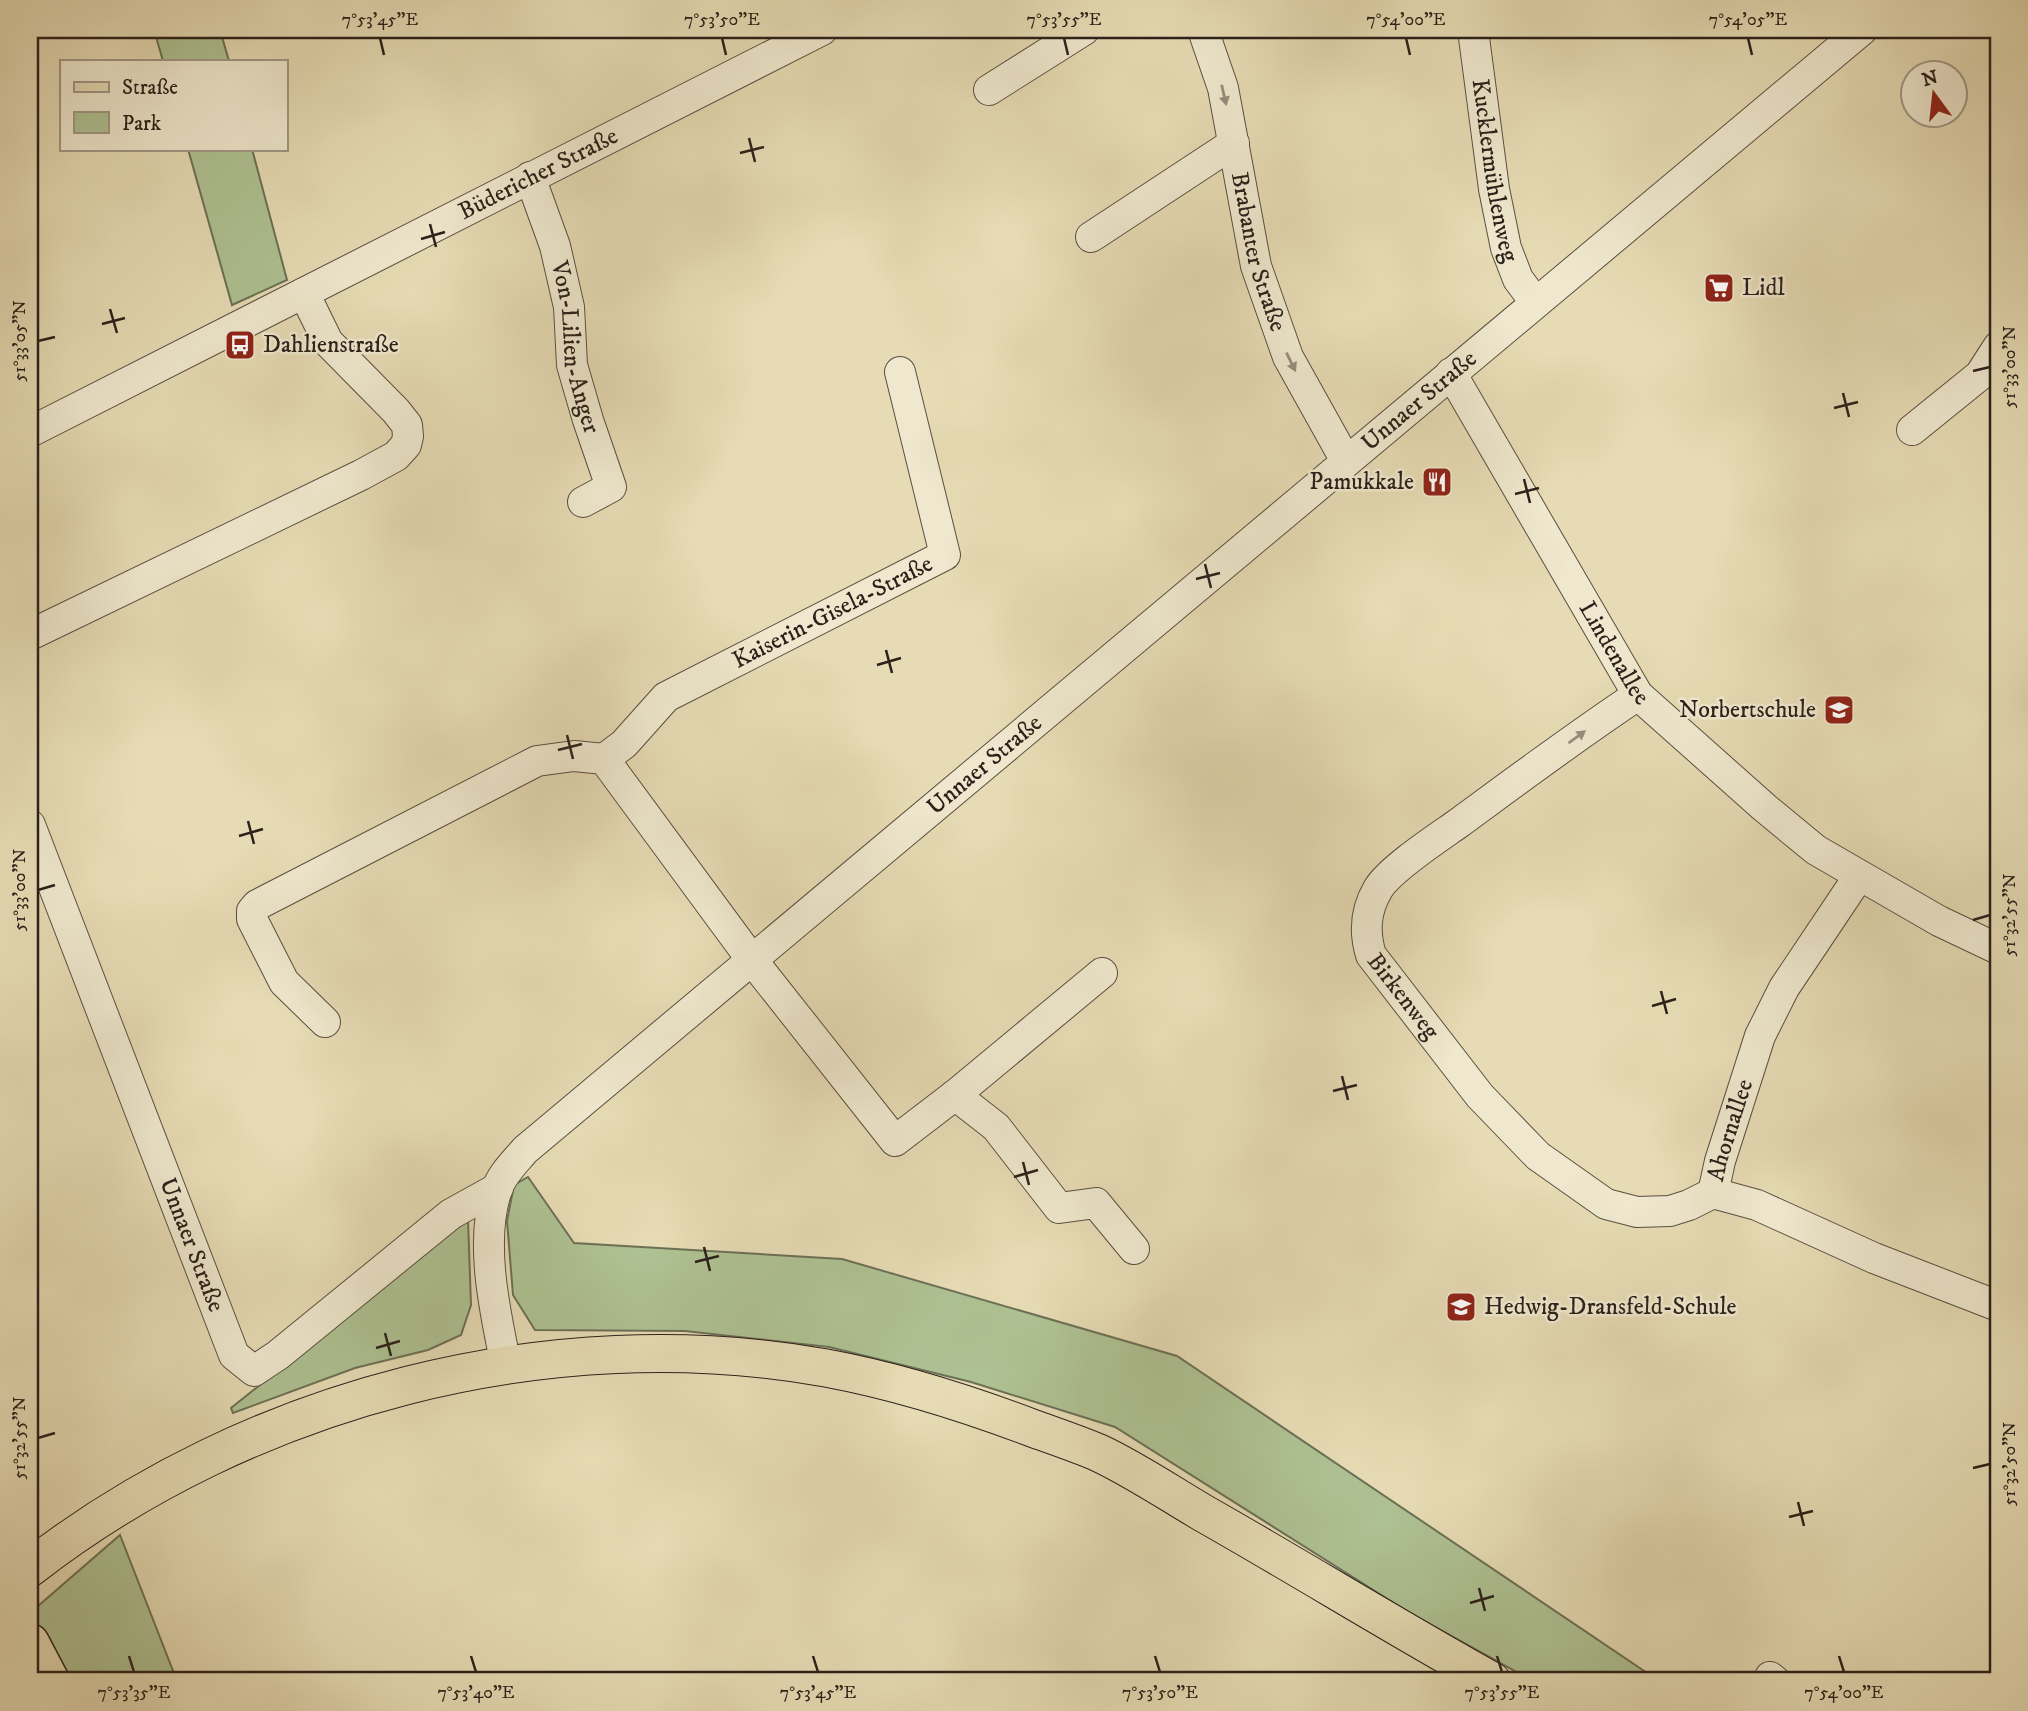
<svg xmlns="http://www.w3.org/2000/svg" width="2028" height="1711" font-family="'IM FELL DW Pica',serif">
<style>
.green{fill:#aec192;stroke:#6c7056;stroke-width:2}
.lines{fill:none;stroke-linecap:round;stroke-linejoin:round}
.minor-casing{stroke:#5a4f40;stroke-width:32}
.major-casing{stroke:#2b201a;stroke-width:39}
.highway-casing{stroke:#2b201a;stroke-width:41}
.minor{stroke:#efe8ce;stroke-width:30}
.major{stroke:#e6dbb4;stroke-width:37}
.highway{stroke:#e6dbb4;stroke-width:38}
.oneway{fill:#978e7d}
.ticks{fill:none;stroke:#2b201a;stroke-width:2.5}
.labels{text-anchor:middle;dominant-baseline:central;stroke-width:5;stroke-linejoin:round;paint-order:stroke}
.street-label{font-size:24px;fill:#2b201a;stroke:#efe8ce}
.poi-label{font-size:24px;fill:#2b201a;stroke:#efe8ce;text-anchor:start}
.neatline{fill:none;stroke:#2b201a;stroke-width:2.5}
.ticks-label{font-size:18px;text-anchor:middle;fill:#2b201a}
</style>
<rect width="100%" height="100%" fill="#e6dbb4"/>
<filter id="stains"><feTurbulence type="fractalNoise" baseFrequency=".00286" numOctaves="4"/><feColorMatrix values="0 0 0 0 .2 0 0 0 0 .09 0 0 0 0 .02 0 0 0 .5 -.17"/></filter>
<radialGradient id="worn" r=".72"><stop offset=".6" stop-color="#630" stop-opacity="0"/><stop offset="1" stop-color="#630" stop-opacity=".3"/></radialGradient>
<g class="green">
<polygon points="154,30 220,30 229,61 163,61"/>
<polygon points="188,149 252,149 287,280 232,305"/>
<polygon points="528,1177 574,1243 842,1259 1177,1356 1659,1681 1533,1681 1413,1615 1115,1427 971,1382 829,1347 685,1331 535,1330 513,1295 507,1221 514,1185"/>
<polygon points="468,1219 471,1305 461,1335 428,1350 355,1368 233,1413 231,1408"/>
<polygon points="120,1535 177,1681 30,1681 30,1613"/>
</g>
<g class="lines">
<g class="minor-casing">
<g id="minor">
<path id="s1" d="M1203 30 1223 88 1256 266 1288 357 1346 461"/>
<path id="s2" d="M1473 30 1494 189 1506 248 1518 279 1535 302"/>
<polyline points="989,90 1084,30"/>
<path id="s3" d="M530 177 555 246 569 307 572 365 588 420 611 487 583 502"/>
<polyline points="1091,237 1234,143"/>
<path id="s4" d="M1451 373 1638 695 1765 808 1816 850 1939 921 1998 949"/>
<polyline points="1912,430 1980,375 1998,347"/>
<path id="s5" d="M30 432 822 30"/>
<polyline points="30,635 361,475 396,456 406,445 408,436 407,425 396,411 328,342 304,293"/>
<path id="s6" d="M1638 695C1576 736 1516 781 1456 825 1436 839 1389 870 1378 889 1365 911 1364 932 1371 955L1480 1096 1538 1156 1606 1204 1637 1212 1670 1211 1689 1205 1713 1193"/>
<path id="s7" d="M604 759 624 744 666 697 945 555 900 372"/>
<path id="s8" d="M30 825 234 1355 254 1371 278 1355 451 1214 498 1188"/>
<polyline points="325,1022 284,982 252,919 252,911 257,905 537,761 574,756 604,759 752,960 895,1141 955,1095 1102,973"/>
<polyline points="955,1095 996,1127 1059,1208 1096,1203 1134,1249"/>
<path id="s9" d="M1713 1193 1720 1161 1760 1036 1784 988 1859 876"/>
<polyline points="1713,1193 1757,1205 1874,1258 1998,1306"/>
<path id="s10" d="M506 1365C495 1312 479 1241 497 1189 502 1174 515 1162 525 1150L1862 30"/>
<polyline points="1770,1677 1775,1681"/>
</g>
</g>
<g class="major-casing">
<path id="major" d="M30 1568C250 1397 550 1319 826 1368 896 1381 966 1403 1032 1428 1054 1436 1078 1444 1099 1453 1135 1470 1169 1493 1203 1513 1300 1568 1395 1627 1492 1681"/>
</g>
<g class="highway-casing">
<polyline id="highway" points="30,1643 50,1681"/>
</g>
<use href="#minor" class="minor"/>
<use href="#major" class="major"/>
<use href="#highway" class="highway"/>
</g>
<defs><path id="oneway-solid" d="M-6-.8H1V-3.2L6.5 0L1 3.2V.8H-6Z" transform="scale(1.75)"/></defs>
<g class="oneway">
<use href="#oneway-solid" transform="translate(1224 95) rotate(77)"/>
<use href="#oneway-solid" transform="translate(1291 362) rotate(64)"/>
<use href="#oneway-solid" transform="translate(1577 737) rotate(-36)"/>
</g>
<path class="ticks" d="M380 38 384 55M722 38 726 55M1064 38 1068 55M1406 38 1410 55M1748 38 1752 55M749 138 755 162M740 153 764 147M430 224 436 247M421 239 445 232M110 309 117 333M102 324 125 318M38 341 55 337M1973 371 1990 367M1843 393 1849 417M1834 408 1858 402M1524 479 1530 503M1515 494 1539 488M1205 564 1211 588M1196 579 1220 573M886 650 892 673M877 665 901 658M567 735 573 759M558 750 582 744M248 821 254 844M239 836 263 829M38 890 55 885M1973 920 1990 915M1661 991 1667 1014M1652 1006 1676 999M1342 1076 1348 1100M1333 1091 1357 1085M1023 1162 1029 1185M1014 1177 1038 1170M704 1247 710 1271M695 1262 719 1256M385 1333 391 1356M376 1348 400 1341M38 1438 55 1433M1973 1468 1990 1464M1798 1502 1804 1526M1789 1517 1813 1511M1479 1588 1485 1611M1470 1603 1494 1596M129 1656 134 1672M471 1656 476 1672M813 1656 818 1672M1155 1656 1160 1672M1497 1656 1502 1672M1839 1656 1844 1672"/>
<defs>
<g id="supermarket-square" transform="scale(1.575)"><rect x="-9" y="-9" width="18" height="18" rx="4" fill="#8f2418" stroke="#efe8ce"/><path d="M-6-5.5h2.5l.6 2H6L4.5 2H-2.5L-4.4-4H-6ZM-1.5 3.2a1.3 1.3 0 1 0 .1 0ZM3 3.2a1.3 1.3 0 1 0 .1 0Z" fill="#fff"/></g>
<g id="bus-square" transform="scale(1.575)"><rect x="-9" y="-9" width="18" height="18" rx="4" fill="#8f2418" stroke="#efe8ce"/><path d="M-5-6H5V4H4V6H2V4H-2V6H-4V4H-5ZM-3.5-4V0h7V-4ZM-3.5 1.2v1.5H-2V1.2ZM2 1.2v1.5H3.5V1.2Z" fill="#fff"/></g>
<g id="restaurant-square" transform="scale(1.575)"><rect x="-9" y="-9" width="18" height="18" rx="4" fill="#8f2418" stroke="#efe8ce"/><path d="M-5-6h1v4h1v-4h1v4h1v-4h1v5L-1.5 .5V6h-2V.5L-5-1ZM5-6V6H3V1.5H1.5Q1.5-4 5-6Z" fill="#fff"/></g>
<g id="school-square" transform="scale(1.575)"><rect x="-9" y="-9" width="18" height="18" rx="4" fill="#8f2418" stroke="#efe8ce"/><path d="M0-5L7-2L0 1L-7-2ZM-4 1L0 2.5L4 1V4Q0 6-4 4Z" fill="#fff"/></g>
</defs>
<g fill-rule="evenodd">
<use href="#supermarket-square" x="1719" y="288"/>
<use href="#bus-square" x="240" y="345"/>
<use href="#restaurant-square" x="1437" y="482"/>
<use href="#school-square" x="1839" y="710"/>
<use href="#school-square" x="1461" y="1307"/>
</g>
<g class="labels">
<g class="street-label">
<text stroke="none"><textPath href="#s2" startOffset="142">Kucklermühlenweg</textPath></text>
<text stroke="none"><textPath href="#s5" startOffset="570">Büdericher Straße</textPath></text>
<text stroke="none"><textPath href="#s1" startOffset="229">Brabanter Straße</textPath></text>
<text stroke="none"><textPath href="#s3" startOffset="177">Von-Lilien-Anger</textPath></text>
<text stroke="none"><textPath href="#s10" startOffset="1393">Unnaer Straße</textPath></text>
<text stroke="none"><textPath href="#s7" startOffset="275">Kaiserin-Gisela-Straße</textPath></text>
<text stroke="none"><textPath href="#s4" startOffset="324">Lindenallee</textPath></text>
<text stroke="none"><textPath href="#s10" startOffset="826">Unnaer Straße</textPath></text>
<text stroke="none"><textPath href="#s6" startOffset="446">Birkenweg</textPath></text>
<text stroke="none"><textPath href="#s9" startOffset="65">Ahornallee</textPath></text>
<text stroke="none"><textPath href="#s8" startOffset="450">Unnaer Straße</textPath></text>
</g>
<g class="poi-label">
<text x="1742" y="288">Lidl</text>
<text x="263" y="345">Dahlienstraße</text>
<text x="1414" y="482" text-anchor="end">Pamukkale</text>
<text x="1816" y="710" text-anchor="end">Norbertschule</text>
<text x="1484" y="1307">Hedwig-Dransfeld-Schule</text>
</g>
</g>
<rect width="2028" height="1711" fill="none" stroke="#e6dbb4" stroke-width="77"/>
<rect x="60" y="60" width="228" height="91" fill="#efe8ce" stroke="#a19886" stroke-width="2"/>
<rect x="74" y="82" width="35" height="10" fill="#e6dbb4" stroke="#a19886" stroke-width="2"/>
<text x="122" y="94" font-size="21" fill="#2b201a">Straße</text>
<rect x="74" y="112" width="35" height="21" fill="#aec192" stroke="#a19886" stroke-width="2"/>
<text x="122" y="130" font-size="21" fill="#2b201a">Park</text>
<g transform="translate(1934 94) rotate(345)"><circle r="33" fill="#efe8ce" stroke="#a19886" stroke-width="2"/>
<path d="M0-5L12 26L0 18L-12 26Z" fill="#8f2418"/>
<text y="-10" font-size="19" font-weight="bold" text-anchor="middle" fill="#2b201a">N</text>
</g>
<rect x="38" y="38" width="1952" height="1634" class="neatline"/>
<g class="ticks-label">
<text x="380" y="25">7°53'45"E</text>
<text x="722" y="25">7°53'50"E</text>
<text x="1064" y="25">7°53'55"E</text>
<text x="1406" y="25">7°54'00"E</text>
<text x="1748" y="25">7°54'05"E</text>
<text transform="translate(19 341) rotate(-90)" y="6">51°33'05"N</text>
<text transform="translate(2009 367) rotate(-90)" y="6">51°33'00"N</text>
<text transform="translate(19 890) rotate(-90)" y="6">51°33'00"N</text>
<text transform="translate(2009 915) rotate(-90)" y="6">51°32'55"N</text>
<text transform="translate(19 1438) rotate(-90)" y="6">51°32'55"N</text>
<text transform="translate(2009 1464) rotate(-90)" y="6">51°32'50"N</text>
<text x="134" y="1698">7°53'35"E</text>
<text x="476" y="1698">7°53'40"E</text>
<text x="818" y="1698">7°53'45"E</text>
<text x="1160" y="1698">7°53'50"E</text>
<text x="1502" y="1698">7°53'55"E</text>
<text x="1844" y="1698">7°54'00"E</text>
</g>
<rect width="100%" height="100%" filter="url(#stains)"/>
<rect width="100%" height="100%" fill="url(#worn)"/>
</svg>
